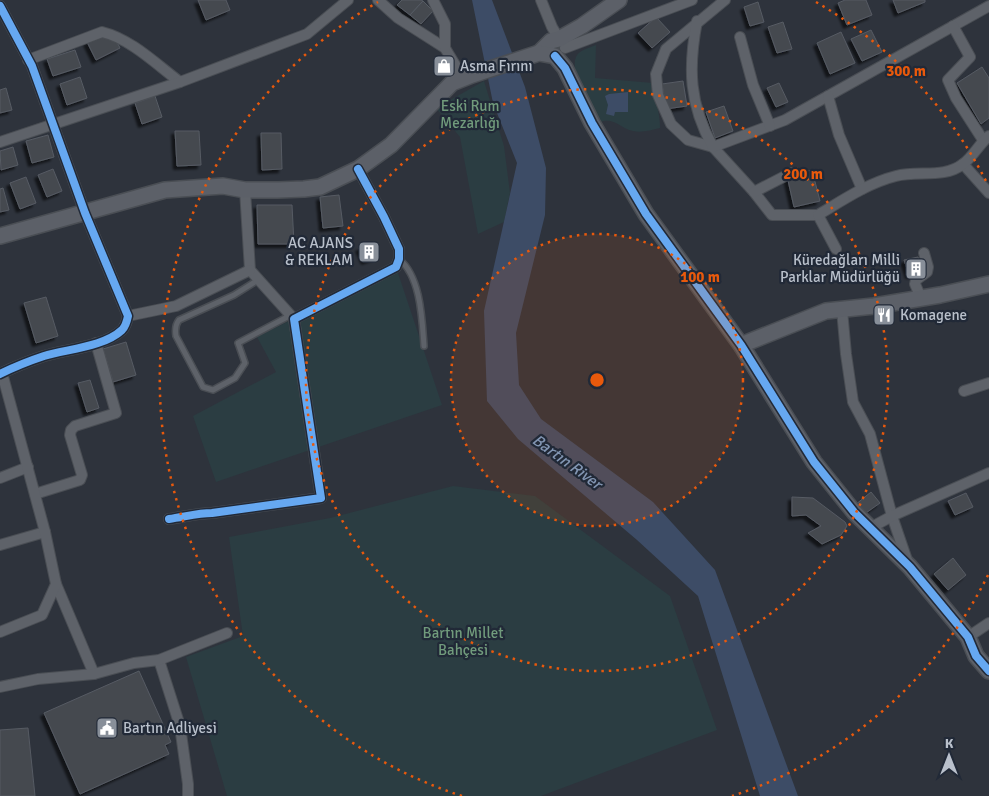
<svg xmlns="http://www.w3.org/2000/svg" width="989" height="796" font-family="Signika,sans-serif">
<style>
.green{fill:#2b3d42}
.water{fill:#3d4c66}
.building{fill:#454950;stroke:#565b63;filter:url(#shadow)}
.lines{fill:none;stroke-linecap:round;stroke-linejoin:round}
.lane-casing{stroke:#4a4e54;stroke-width:8}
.street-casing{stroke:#4a4e54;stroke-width:12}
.secondary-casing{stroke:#4a4e54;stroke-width:18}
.lane{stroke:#5e6269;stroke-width:5}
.street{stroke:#5e6269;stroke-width:10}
.secondary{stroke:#5c6068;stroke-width:15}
.cycleway-casing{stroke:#212937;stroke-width:11}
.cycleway{stroke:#66a8f1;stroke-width:8}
.ring{fill:none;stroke:#e8590c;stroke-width:2.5;stroke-dasharray:2.5 5}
.labels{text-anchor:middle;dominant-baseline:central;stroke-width:4.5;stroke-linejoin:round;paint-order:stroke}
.poi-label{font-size:15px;fill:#b9c0cb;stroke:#212937;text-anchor:start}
.park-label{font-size:15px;fill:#719b7c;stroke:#212937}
.water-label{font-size:16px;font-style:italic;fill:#8295b2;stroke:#212937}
.centre{fill:#e8590c;stroke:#212937;stroke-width:2.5}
.ring-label{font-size:15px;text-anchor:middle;font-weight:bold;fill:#e8590c;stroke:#212937;stroke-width:4.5;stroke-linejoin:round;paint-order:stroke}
</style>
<defs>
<filter id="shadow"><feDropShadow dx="-3.5" dy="3.5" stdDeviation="1" flood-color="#0009"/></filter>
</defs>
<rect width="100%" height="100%" fill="#2e333c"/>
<g class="green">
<path d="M596 45 595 78 653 83C655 99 660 113 660 128 651 130 642 133 633 131 620 128 614 117 600 122 592 107 569 74 576 57 579 50 589 48 596 45Z"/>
<polygon points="484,81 504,146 510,193 504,222 478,234 460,137 436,108"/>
<polygon points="396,267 442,405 216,482 193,416 276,372 257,337"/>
<polygon points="453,486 535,496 670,596 717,730 541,796 227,796 186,657 243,636 229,537 330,518"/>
</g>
<g class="water">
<polygon points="472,0 492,0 525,87 546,168 545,215 516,333 519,385 541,419 653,502 715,570 798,796 760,796 698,596 637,540 518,439 487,401 484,311 517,163 493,103"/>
<polygon points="628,92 628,112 615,112 614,116 606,114 608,105 605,96 609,94"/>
</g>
<g class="building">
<polygon points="198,0 226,0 230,10 206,20"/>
<polygon points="402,0 421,0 423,1 410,15 397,5"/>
<polygon points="845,0 866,0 872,15 847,25 838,3"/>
<polygon points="893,0 925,0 925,2 898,13"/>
<polygon points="423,1 433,11 421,24 410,15"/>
<polygon points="758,2 764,22 750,26 744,7"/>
<polygon points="656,17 670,32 652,48 638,33"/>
<polygon points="783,22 792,49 777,53 768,27"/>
<polygon points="111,30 120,48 96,60 87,42"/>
<polygon points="871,30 882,52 862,61 851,39"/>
<polygon points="841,32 855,63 830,74 817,43"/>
<polygon points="75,50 81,67 53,76 47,59"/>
<polygon points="982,67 989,78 989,118 981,124 957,83"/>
<polygon points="80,77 87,98 67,105 60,84"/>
<polygon points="683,81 687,106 666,109 662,84"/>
<polygon points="779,83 788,102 776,107 767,88"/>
<polygon points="6,88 12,110 0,113 0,90"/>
<polygon points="155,96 162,117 142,124 135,103"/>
<polygon points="724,106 733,131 715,138 706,112"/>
<polygon points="175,131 199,131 201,165 177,166"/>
<polygon points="261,133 281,133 282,169 262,170"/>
<polygon points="48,135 54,157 32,163 26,141"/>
<polygon points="13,147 18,165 1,170 0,151"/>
<polygon points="53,169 62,191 47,197 38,175"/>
<polygon points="812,170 820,201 794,207 787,176"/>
<polygon points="26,177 36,203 20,209 10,183"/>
<polygon points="3,188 9,210 0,212 0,189"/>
<polygon points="339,195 343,226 323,228 320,197"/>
<polygon points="257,205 292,205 294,244 258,244"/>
<polygon points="374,242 379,256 365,261 359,248"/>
<polygon points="918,257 921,266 924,265 923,274 909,275 904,260"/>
<polygon points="46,297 58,336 36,343 24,303"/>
<polygon points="126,342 136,375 113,382 103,349"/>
<polygon points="90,380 99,408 87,412 78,383"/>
<polygon points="871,492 880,503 863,515 855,505"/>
<polygon points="966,493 973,507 955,515 948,501"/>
<polygon points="792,497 813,498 845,522 847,526 841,535 822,544 808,533 821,526 806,515 792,516"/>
<polygon points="953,558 966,575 948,590 934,574"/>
<polygon points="139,671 171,742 165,745 169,754 80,794 44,713"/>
<polygon points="28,728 35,796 0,796 0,730"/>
</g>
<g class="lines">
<g class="lane-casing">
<g id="lane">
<path d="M399 259C421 277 422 319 424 346"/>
<path d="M258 280 234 295 179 320C175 325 175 330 176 336L203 387 213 390 235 378 245 363 238 343 291 315"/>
</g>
</g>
<g class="street-casing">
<g id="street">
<polyline points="378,0 398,18 445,48 463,78"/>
<polyline points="433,0 445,24 445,48"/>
<polyline points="541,0 552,27 559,39"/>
<polyline points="725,0 666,49 656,74 658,95 671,124 688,140 713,147 754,192 772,215 818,215 836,249"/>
<path d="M0 6 32 66 85 213 128 316C127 321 126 326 122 330 104 347 67 349 44 356 29 361 14 367 0 374"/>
<path d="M697 21C688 68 689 104 713 147L785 120 989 6"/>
<polyline points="953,26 970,57 948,80 956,98 983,140"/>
<polyline points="740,37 753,85 770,126"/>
<polyline points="565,48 692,0"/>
<path d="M28 60 102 32C131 39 156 64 180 82"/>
<polyline points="828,96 839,135 862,189"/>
<polyline points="0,142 180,82 307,34 348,0"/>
<polyline points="963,164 989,193"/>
<polyline points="245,190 250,270 294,319"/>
<polyline points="754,192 791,173"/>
<path d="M818 215C843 200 868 183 896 176 918 170 944 179 963 164 973 157 979 144 989 136"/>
<polyline points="921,298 915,284 916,280 927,272 928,267 924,253"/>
<polyline points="842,310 846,354 853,402 870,434 892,516 908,563"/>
<polyline points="128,316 176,306 250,270"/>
<polyline points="964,391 989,383"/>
<polyline points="0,478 28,467"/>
<polyline points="35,494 80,480 82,475 70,435 71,430 75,426 116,413 96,343"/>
<path d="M169 519C184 517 198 513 212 513L321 498 294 319 396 267 399 259V249L384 217 358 169"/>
<polyline points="872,527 892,516 989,473"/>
<polyline points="0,545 45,532"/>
<polyline points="56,584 94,674"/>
<polyline points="0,632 42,615 56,584 45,532 2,373"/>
<polyline points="968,637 989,623"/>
<polyline points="159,660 180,726 188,784 188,796"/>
<polyline points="0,687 38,679 94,674 134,663 159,660 227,633"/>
</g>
</g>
<g class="secondary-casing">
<g id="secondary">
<polyline points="539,53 551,41 559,39 582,26 619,0"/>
<polyline points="0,236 165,190 223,186 245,190 278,190 304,189 320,187 358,169 391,145 452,83 472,75 539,53 555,56 565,68 592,123 646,214 741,345 814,462 854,512 910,567 968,637 976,656 989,671"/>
<polyline points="741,345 826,311 874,306 940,295 989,284"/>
</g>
</g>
<use href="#lane" class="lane"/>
<use href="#street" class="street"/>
<use href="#secondary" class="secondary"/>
<g class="cycleway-casing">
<g id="cycleway">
<path d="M0 6 32 66 85 213 128 316C127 321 126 326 122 330 104 347 67 349 44 356 29 361 14 367 0 374"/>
<polyline points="555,56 565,68 592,123 646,214 741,345 814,462 854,512 910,567 968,637 976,656 989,671"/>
<path d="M169 519C184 517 198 513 212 513L321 498 294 319 396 267 399 259V249L384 217 358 169"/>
</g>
</g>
<use href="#cycleway" class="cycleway"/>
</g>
<circle cx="597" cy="380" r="146" fill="#e8590c" fill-opacity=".12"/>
<g class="ring">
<circle cx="597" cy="380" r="146"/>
<circle cx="597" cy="380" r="291"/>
<path d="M988 575A437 437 0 0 1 732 796M462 796A437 437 0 0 1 378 2M816 2A437 437 0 0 1 988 185"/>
</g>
<defs>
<g id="shop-square" transform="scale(1.125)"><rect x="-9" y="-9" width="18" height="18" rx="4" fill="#888f99" stroke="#212937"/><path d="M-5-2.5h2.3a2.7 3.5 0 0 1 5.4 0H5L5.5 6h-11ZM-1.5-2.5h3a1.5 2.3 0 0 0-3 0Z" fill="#fff"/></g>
<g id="building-square" transform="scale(1.125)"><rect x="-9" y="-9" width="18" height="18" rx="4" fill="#888f99" stroke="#212937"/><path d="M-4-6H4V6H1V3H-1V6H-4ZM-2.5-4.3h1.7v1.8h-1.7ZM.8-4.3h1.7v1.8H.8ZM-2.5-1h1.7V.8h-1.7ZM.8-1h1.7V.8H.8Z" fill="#fff"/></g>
<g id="restaurant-square" transform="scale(1.125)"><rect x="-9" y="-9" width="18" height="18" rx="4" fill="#888f99" stroke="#212937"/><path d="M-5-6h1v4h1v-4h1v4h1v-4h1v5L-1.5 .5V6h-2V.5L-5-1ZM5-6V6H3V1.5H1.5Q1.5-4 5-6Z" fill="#fff"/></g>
<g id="civic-square" transform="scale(1.125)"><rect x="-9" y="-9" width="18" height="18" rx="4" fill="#888f99" stroke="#212937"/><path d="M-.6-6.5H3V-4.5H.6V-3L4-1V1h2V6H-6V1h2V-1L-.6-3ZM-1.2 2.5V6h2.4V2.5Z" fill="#fff"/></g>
</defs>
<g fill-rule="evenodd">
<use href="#shop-square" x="444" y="66"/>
<use href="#building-square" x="369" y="252"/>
<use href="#building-square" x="916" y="269"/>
<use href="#restaurant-square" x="884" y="315"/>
<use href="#civic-square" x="107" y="728"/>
</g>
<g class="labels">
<g class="poi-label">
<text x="460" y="66">Asma Fırını</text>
<text x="353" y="243" text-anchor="end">AC AJANS<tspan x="353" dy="17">&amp; REKLAM</tspan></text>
<text x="900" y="260" text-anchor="end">Küredağları Milli<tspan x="900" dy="17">Parklar Müdürlüğü</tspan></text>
<text x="900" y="315">Komagene</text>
<text x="123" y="728">Bartın Adliyesi</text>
</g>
<g class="park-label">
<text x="470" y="106">Eski Rum<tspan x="470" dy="17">Mezarlığı</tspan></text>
<text x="463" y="633">Bartın Millet<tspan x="463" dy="17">Bahçesi</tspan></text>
</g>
<g class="water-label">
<text transform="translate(567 462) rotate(36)">Bartın River</text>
</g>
</g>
<circle cx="597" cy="380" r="8" class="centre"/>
<g class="ring-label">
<text x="906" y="76">300 m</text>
<text x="803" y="179">200 m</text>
<text x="700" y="282">100 m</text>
</g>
<g transform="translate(949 756)" stroke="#212937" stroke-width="4" paint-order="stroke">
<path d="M0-4L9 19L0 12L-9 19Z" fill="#b9c0cb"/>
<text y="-8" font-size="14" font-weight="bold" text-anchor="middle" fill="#b9c0cb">K</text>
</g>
</svg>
